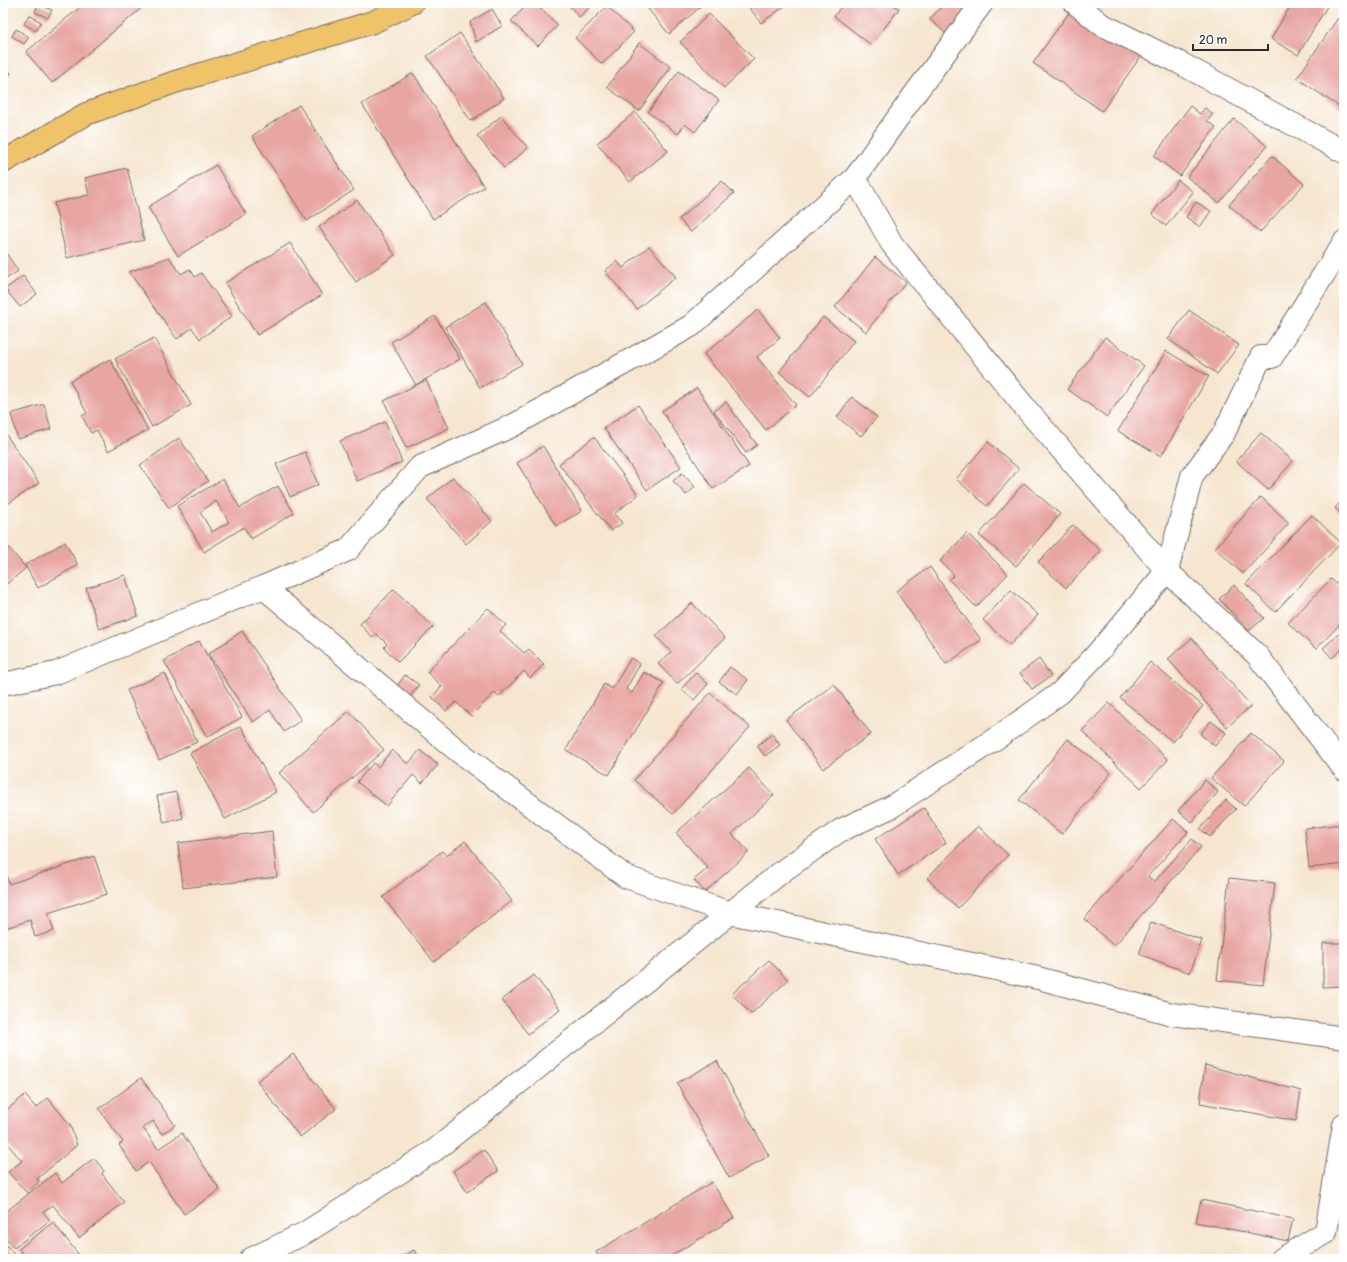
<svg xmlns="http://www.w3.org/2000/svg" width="1347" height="1262" font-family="Pangolin,sans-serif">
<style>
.building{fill:#e8a6a3;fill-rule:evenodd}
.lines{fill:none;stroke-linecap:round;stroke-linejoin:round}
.minor-casing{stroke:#726c65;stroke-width:24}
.major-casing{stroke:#726c65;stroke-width:24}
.minor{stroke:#fff;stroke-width:22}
.major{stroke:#efc469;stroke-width:22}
</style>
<rect width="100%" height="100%" fill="#fff"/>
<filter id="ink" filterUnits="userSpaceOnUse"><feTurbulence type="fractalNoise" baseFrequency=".025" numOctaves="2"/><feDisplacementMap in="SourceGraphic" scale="8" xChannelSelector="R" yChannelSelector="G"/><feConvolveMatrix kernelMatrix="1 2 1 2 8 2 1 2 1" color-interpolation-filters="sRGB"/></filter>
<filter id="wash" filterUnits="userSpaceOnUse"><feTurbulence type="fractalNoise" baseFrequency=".012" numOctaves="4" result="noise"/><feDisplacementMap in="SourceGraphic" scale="16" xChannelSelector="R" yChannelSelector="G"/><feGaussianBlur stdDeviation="0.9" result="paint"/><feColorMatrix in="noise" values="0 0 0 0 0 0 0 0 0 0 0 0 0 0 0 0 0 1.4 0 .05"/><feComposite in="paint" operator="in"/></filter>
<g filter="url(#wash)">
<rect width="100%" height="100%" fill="#f6e6d0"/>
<g id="blocks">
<g class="building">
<polygon points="85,3 141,3 144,6 52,83 26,52"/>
<polygon points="529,3 534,3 558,25 538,46 511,21"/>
<polygon points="567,3 595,3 579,17"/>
<polygon points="643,3 697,3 700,7 669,34"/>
<polygon points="746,3 789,3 761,23"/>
<polygon points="844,3 891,3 899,9 871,45 834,16"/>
<polygon points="945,3 977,3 947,35 930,19"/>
<polygon points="1292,3 1329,3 1298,55 1271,39"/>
<polygon points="38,4 52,10 48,18 35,12"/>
<polygon points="607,6 634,32 602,64 575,38"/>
<polygon points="1073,7 1141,56 1102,111 1033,63"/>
<polygon points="492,9 502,26 476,42 470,22"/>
<polygon points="709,14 754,59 724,88 680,42"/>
<polygon points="29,15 41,22 36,31 24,24"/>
<polygon points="1338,18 1344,22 1344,110 1297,78"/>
<polygon points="16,29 29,37 24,44 12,36"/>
<polygon points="460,33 504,98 471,121 427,56"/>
<polygon points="639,43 671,67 639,111 607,87"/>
<polygon points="3,66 11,73 3,82"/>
<polygon points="679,71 719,100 695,132 685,124 678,134 648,112"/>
<polygon points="413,73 484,187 433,219 362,104"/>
<polygon points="299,105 354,190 307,221 252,136"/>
<polygon points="1190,106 1200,114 1205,108 1213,114 1207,121 1216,127 1180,176 1154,156"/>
<polygon points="635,112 668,151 630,182 597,143"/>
<polygon points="501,116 528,148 504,168 477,136"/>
<polygon points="1234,119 1267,146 1219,203 1187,177"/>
<polygon points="1272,156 1304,184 1260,232 1229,205"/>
<polygon points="216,165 246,214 178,256 148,207"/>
<polygon points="127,168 144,240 67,258 54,203 89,195 85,178"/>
<polygon points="1178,180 1193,192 1166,226 1152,214"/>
<polygon points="722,181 734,193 691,232 679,219"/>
<polygon points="357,200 395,255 356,282 319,227"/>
<polygon points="1196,202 1211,211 1200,227 1186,217"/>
<polygon points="290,243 322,295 257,335 225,283"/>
<polygon points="649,246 676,277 637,309 605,271 617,261 623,268"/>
<polygon points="3,248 18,271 3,281"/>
<polygon points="169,257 181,274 190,269 195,277 201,273 232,316 200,339 192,328 177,339 129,272"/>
<polygon points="875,257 906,282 866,332 835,307"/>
<polygon points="23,276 37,294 20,307 5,289"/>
<polygon points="486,302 522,364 480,388 445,327"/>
<polygon points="758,310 780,338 757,357 796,405 766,430 704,354"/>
<polygon points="1189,310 1239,345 1217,374 1168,339"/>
<polygon points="435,316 460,359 416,385 391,342"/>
<polygon points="823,317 854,341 810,397 779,372"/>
<polygon points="1105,337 1144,366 1107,417 1067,389"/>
<polygon points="154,338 191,405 152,427 115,359"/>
<polygon points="1166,351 1209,376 1161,456 1118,431"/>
<polygon points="110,359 148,430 108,451 97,430 91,433 82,416 87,413 70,381"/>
<polygon points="426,380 449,428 406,448 384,401"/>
<polygon points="697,388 749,466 713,489 662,411"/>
<polygon points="852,397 877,417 861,436 837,417"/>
<polygon points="726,402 757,445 746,453 714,411"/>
<polygon points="44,404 51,429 18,439 11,414"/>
<polygon points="638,405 681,467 647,490 604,428"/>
<polygon points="385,422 402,462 357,481 340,441"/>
<polygon points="3,430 39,483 3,507"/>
<polygon points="1261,433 1293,461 1268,490 1236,461"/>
<polygon points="594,437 638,495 614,514 622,523 611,531 559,464"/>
<polygon points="179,438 208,481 169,508 140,465"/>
<polygon points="988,442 1019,469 987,506 956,479"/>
<polygon points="543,446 582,511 556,526 517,463"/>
<polygon points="305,452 318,485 290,497 276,464"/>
<polygon points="682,473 695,487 686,495 673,481"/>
<polygon points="453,477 492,521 466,544 427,499"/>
<path d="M223 479 240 508 278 486 294 513 251 539 244 527 204 552 177 506ZM216 501 229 522 212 532 200 512Z"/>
<polygon points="1024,483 1060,514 1016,566 979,535"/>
<polygon points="1261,497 1289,523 1243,574 1215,548"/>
<polygon points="1344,499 1344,517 1335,508"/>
<polygon points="1312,515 1341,543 1275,612 1246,584"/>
<polygon points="1073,525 1101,551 1066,588 1038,562"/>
<polygon points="967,533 1008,574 976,607 949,580 954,575 940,561"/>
<polygon points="3,541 26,568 3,587"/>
<polygon points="65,542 78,565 38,588 25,565"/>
<polygon points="930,567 981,640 946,664 896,591"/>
<polygon points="125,575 138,616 99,629 86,588"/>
<polygon points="1331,579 1344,591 1344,620 1316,649 1288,623"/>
<polygon points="1234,585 1264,618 1249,631 1219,599"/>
<polygon points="394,589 433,627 398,662 384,647 387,644 377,634 373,638 360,624"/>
<polygon points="1011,590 1038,615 1010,645 983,620"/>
<polygon points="692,603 725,638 677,684 658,664 671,652 656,636"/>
<polygon points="488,608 506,625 500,631 524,653 529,649 544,664 530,678 524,671 499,696 495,692 471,716 456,702 446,711 432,697 442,686 427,672"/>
<polygon points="1344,629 1344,647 1332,658 1323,648"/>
<polygon points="242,631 301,720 284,732 270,710 253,722 208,654"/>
<polygon points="1192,638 1251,706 1227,727 1168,659"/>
<polygon points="199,641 242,717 207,737 164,661"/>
<polygon points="631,658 640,664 626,689 632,693 644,672 664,683 609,775 566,750 604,684 612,689"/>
<polygon points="1039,659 1051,676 1032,689 1020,673"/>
<polygon points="1150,662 1203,706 1173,742 1120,698"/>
<polygon points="730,667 748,680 737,694 719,682"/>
<polygon points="165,673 197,742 159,760 127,690"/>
<polygon points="696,673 708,684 694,700 681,689"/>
<polygon points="405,675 419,685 409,698 395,689"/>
<polygon points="834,684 871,734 823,769 786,720"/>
<polygon points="710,693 750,727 673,814 634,780"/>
<polygon points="1109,703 1168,760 1141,788 1082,731"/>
<polygon points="349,711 384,750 313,812 279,773"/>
<polygon points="1211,721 1226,733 1215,746 1200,734"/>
<polygon points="241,726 276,792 225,819 190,753"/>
<polygon points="1251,733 1284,761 1244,806 1211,778"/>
<polygon points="772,734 780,745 765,756 757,746"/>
<polygon points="1068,739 1111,773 1062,834 1019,800"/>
<polygon points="392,750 408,764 420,750 438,765 422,783 413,775 387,806 357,782 373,763 378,767"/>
<polygon points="749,768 774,795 732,834 749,852 705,892 694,880 708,868 676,833"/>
<polygon points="1205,780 1218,792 1192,822 1178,811"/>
<polygon points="176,792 183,818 164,823 157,796"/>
<polygon points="1226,800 1236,809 1210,837 1200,829"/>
<polygon points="924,808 946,843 898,875 875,839"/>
<polygon points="1173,819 1188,832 1148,876 1154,882 1192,839 1201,847 1114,946 1084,919"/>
<polygon points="1344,824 1344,864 1309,868 1305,828"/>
<polygon points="978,826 1008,855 958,908 927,878"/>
<polygon points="272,831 277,877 183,888 178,843"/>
<polygon points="465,841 512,901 434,962 383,897 442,851 446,856"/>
<polygon points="94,856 107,894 48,913 54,931 35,937 30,920 3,929 3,864 9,884"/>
<polygon points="1229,878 1275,883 1263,985 1217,980"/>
<polygon points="1151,922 1202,940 1190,973 1139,954"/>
<polygon points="1323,943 1344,943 1344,986 1323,987"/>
<polygon points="769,960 788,980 751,1014 732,994"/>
<polygon points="534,975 560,1009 528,1034 502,1000"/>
<polygon points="293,1054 336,1109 300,1137 257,1081"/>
<polygon points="717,1061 769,1156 729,1178 677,1083"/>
<polygon points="1205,1065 1301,1091 1296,1121 1200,1103"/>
<polygon points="141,1078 175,1125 162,1134 153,1121 143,1128 158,1149 182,1133 220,1190 184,1214 149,1162 136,1171 119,1145 123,1142 99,1109"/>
<polygon points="25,1095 36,1108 48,1098 70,1125 77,1145 37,1179 39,1182 27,1193 8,1172 22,1161 3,1139 3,1113"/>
<polygon points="484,1150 498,1171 467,1192 453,1171"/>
<polygon points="94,1158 104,1171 102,1174 124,1202 79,1238 53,1205 43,1212 50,1220 14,1248 3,1234 3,1214 55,1173 62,1183"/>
<polygon points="712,1182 734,1218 666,1259 600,1259 596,1252"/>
<polygon points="1201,1200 1293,1219 1288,1241 1196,1222"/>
<polygon points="53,1222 82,1259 27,1259 19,1249"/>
<polygon points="3,1241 18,1259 3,1259"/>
<polygon points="414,1250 419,1259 398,1259"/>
</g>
</g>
</g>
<g filter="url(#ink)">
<use href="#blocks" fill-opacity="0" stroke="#726c65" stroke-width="1"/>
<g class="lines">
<g class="minor-casing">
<g id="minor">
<polyline points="1075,3 1101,24 1180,63 1344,152"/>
<polyline points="855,178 892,244 1027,410 1167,571 1257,655 1344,769"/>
<polyline points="263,587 348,550 420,467 514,425 691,326 855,178 914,95 982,3"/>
<polyline points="3,684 56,673 263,587 458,751 626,877 730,913 1038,978 1172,1014 1344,1038"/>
<polyline points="251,1259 305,1233 435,1150 784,870 841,830 891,807 1001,735 1060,693 1095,656 1167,571 1192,476 1224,433 1261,357 1272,357 1344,242"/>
<polyline points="1282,1259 1326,1232 1344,1125"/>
</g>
</g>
<g class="major-casing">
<polyline id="major" points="3,162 86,114 175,82 373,22 412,3"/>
</g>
<use href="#minor" class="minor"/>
<use href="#major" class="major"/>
</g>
</g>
<rect width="1347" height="1262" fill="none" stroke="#fff" stroke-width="16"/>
<path d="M1193 44v6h75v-6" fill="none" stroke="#2b2b2b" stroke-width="2"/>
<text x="1199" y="44" font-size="12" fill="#2b2b2b" stroke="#ffffff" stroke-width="3" paint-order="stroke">20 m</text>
</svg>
